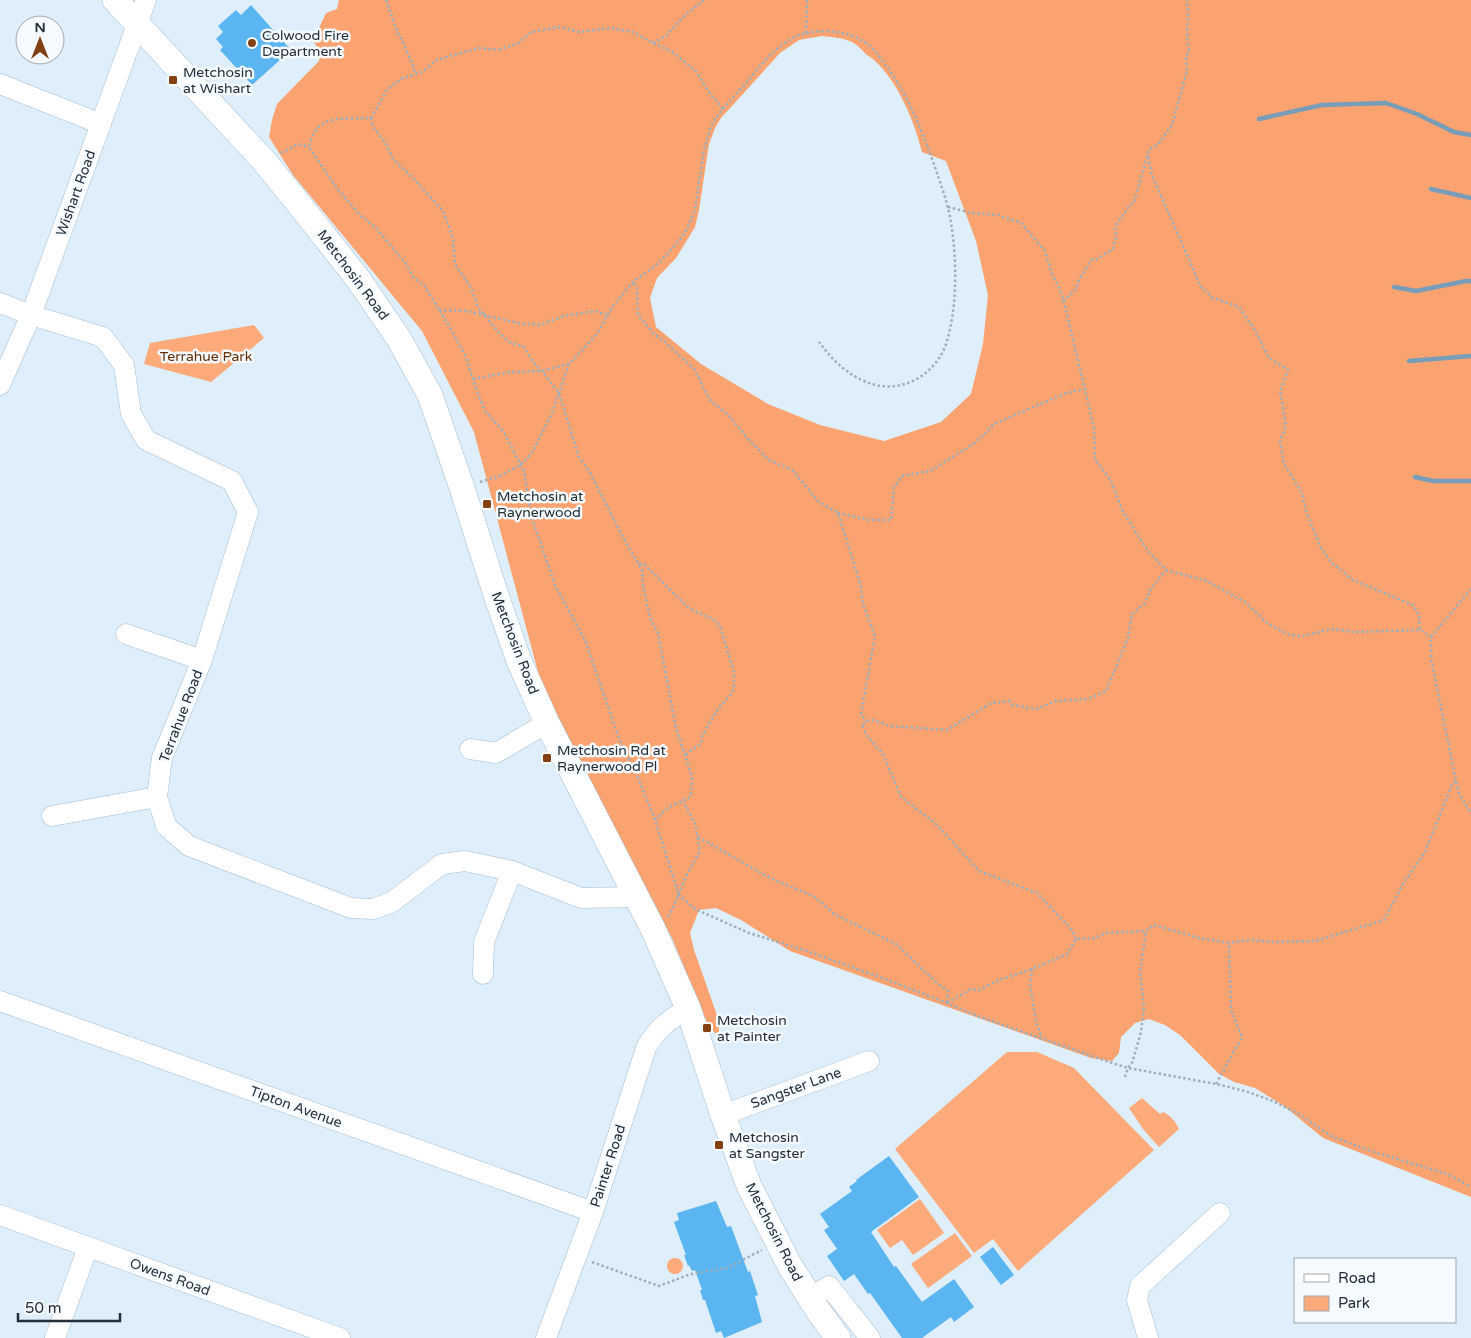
<svg xmlns="http://www.w3.org/2000/svg" width="1471" height="1338" font-family="'Varela Round',sans-serif">
<style>
.green{fill:#feaa7a}
.forest{fill:#faa371;fill-rule:evenodd}
.lines{fill:none;stroke-linecap:round;stroke-linejoin:round}
.stream{stroke:#779db9;stroke-width:4.5}
.building{fill:#5bb5f1}
.minor-casing{stroke:#a4bed2;stroke-width:21}
.major-casing{stroke:#a4bed2;stroke-width:26}
.path{stroke:#a0aeb9;stroke-width:2.5;stroke-dasharray:2.5 2.5;stroke-linecap:butt}
.minor{stroke:#fff;stroke-width:20}
.major{stroke:#fff;stroke-width:25}
.poi-dot{fill:#834012;stroke:#f4fafe;stroke-width:2}
.labels{text-anchor:middle;dominant-baseline:central;stroke-width:5;stroke-linejoin:round;paint-order:stroke}
.poi-label{font-size:14px;fill:#252f37;stroke:#f4fafe;text-anchor:start}
.street-label{font-size:14px;fill:#252f37;stroke:#f4fafe}
.park-label{font-size:14px;fill:#642e06;stroke:#f4fafe}
</style>
<rect width="100%" height="100%" fill="#deeefb"/>
<g class="green">
<polygon points="254,325 264,338 211,382 144,364 150,343"/>
<polygon points="1007,1052 1037,1052 1074,1068 1154,1150 1018,1271 993,1239 974,1253 895,1149"/>
<path d="M1142 1098 1160 1114 1163 1112C1170 1115 1176 1122 1179 1129L1159 1147 1143 1129 1129 1108Z"/>
<polygon points="920,1199 944,1233 913,1255 902,1240 890,1248 877,1230"/>
<polygon points="955,1233 972,1256 928,1288 911,1264"/>
<circle cx="675" cy="1266" r="8"/>
</g>
<path class="forest" d="M339 0H1471V1197L1323 1138 1284 1106 1255 1088 1234 1082 1219 1074 1180 1035 1165 1025 1149 1019 1135 1023 1121 1037 1119 1053 1112 1061 1091 1058 790 951 741 920 716 908 699 910 690 933 694 950 719 1021V1033H715L709 1027 672 938 626 855 546 702 474 432 422 331 293 175 269 137 272 120 277 104 319 61 320 51 313 41 326 13 337 9ZM822 36C832 37 843 38 852 42 859 46 862 50 867 55 870 57 874 59 876 62 898 82 915 123 922 152L946 161 976 241 988 295 983 344 971 394 941 422 884 441 820 425 768 404 701 364 656 327 650 298 657 278 676 258 695 227 699 210 709 144 715 128 721 118 780 53 799 40Z"/>
<g class="lines">
<g class="stream">
<polyline points="1259,119 1322,105 1386,103 1417,114 1454,132 1471,135"/>
<polyline points="1431,189 1471,198"/>
<polyline points="1394,287 1416,291 1466,281 1471,281"/>
<polyline points="1409,361 1471,356"/>
<polyline points="1415,477 1433,481 1471,481"/>
</g>
</g>
<g class="building">
<polygon points="251,5 291,50 252,85 220,50 223,47 216,39 223,32 218,26 236,10 241,15"/>
<polygon points="889,1156 919,1197 871,1232 894,1267 896,1266 922,1302 954,1279 974,1307 954,1322 951,1317 922,1338 902,1338 870,1293 868,1294 854,1274 844,1281 827,1256 837,1249 824,1230 829,1227 820,1214 852,1191 849,1187 857,1181 856,1180"/>
<polygon points="716,1201 727,1227 731,1226 748,1272 750,1271 758,1295 755,1296 762,1322 724,1338 721,1331 716,1333 705,1300 703,1300 700,1290 702,1290 695,1270 692,1271 689,1265 688,1266 684,1255 686,1255 674,1222 679,1220 677,1213"/>
<polygon points="993,1247 1014,1275 1001,1285 980,1257"/>
</g>
<g class="lines">
<g class="minor-casing">
<g id="minor">
<polyline points="0,84 101,124"/>
<polyline points="0,303 31,315 103,337 124,365 131,414 146,440 232,481 248,512 202,660 162,758 157,797 166,826 189,846 351,908 373,909 392,902 442,864 465,861 512,871 581,898 637,897"/>
<polyline points="0,385 31,315 146,0"/>
<polyline points="126,634 202,660"/>
<polyline points="470,749 496,753 547,723"/>
<polyline points="52,816 157,797"/>
<polyline points="483,974 484,942 512,871"/>
<polyline points="0,1001 593,1212"/>
<polyline points="723,1115 869,1061"/>
<polyline points="0,1215 340,1338"/>
<polyline points="810,1298 829,1286 870,1338"/>
<polyline points="55,1338 88,1247"/>
<path d="M546 1338 593 1212 646 1048C657 1028 669 1020 688 1008"/>
<polyline points="1148,1338 1137,1300 1140,1286 1220,1213"/>
</g>
</g>
<g class="major-casing">
<polyline id="major" points="115,0 264,161 299,204 358,279 399,339 430,395 462,488 496,595 519,661 547,723 653,929 688,1008 723,1115 749,1186 790,1266 819,1312 838,1338"/>
</g>
<g class="path">
<polyline points="386,0 398,34 402,40 414,68 415,74"/>
<polyline points="806,33 807,0"/>
<polyline points="653,43 666,36 683,17 704,0"/>
<polyline points="371,118 387,90 401,79 424,71 436,60 479,48 498,50 519,43 531,32 559,27 579,32 610,28 633,32 653,43 671,51 695,70 711,95 723,109"/>
<polyline points="281,153 298,144 309,147"/>
<polyline points="1148,157 1152,175 1201,287 1213,298 1239,307 1253,327 1269,358 1288,370 1280,391 1286,426 1280,441 1284,464 1302,493 1306,511 1321,548 1332,563 1353,580 1413,605 1419,615 1420,630"/>
<polyline points="948,207 972,213 998,215 1021,223 1045,251 1051,272 1062,294 1075,348 1094,428 1095,460 1111,481 1123,512 1148,551 1166,570 1207,581 1245,602 1268,624 1290,635 1303,636 1331,629 1354,632 1420,630 1431,637"/>
<polyline points="634,283 637,289 638,315 654,334 665,342 695,370 709,399 729,416 748,439 769,460 792,470 818,501 838,513 860,583 863,604 875,636 861,714 866,721"/>
<polyline points="1063,301 1076,289 1079,280 1091,260 1097,259 1113,249 1116,238 1115,227 1130,205 1134,202 1149,150 1160,142 1172,125 1187,71 1186,59 1189,50 1187,33 1188,15 1187,0"/>
<polyline points="439,310 467,311 518,323 540,325 564,316 595,311 607,315"/>
<polyline points="473,379 510,372 542,371 569,364"/>
<path d="M480 482 500 476 520 465 532 453 552 413 569 364 596 335 613 306 633 282 659 263 682 237 688 227 695 209 704 150 710 129 715 119C725 106 736 94 747 82 761 65 776 45 797 36 821 27 855 30 874 50 879 55 883 62 888 68 911 101 923 133 936 170 941 185 947 201 950 217 957 257 958 302 947 341 937 376 898 397 864 381 845 373 831 358 819 342"/>
<polyline points="838,513 869,520 891,520 894,487 902,476 930,471 975,443 994,424 1066,393 1085,389"/>
<polyline points="639,563 645,565 690,609 713,619 720,626 734,672 734,686 732,693 718,709 702,736 701,743 685,755"/>
<polyline points="1471,589 1431,637 1431,658 1456,781 1459,793 1471,814"/>
<path d="M655 820C660 817 663 811 668 808 675 803 683 802 691 796L692 777 676 728 658 633 650 618 643 585 642 570 624 539 589 471 579 457 559 393 542 371 533 362 524 347 509 342 499 333 478 307 470 286 455 264 453 238 443 211 412 177 393 159 385 142 374 128 371 118C352 119 322 114 313 135 311 138 310 143 309 147L336 187 361 216 375 227 404 261 414 278 424 285 452 331 466 357 475 386 485 411 503 431 524 471 531 516 555 585 585 640 620 741 637 775 655 820 679 895 695 909 749 933 804 950 885 979 947 1003 978 1016 1109 1062 1128 1068 1216 1084 1245 1091 1273 1101 1297 1113 1333 1137 1371 1151 1447 1174 1471 1187"/>
<polyline points="698,837 770,878 815,897 834,914 896,944 938,984 948,991 947,1003"/>
<polyline points="668,917 673,908 687,874 700,851 695,823 683,802"/>
<polyline points="1076,939 1071,929 1037,893 979,871 935,823 901,797 883,754 867,736 862,725 866,721 873,720 890,726 947,730 991,703 1009,701 1013,705 1036,709 1056,701 1088,699 1106,691 1128,638 1132,614 1145,603 1150,590 1166,570"/>
<polyline points="1032,969 1030,985 1036,1022 1042,1038"/>
<polyline points="947,1003 971,989 979,990 999,980 1032,969 1067,954 1076,939 1096,938 1105,933 1146,931 1154,925 1199,938 1229,943 1249,940 1275,942 1315,941 1384,920 1404,882 1425,852 1452,785 1456,781"/>
<polyline points="1125,1077 1128,1068 1132,1063 1141,1032 1144,1007 1140,972 1146,931"/>
<polyline points="1216,1084 1242,1037 1231,1010 1229,943"/>
<polyline points="592,1262 659,1286 691,1274 727,1268 762,1250"/>
</g>
<use href="#minor" class="minor"/>
<use href="#major" class="major"/>
</g>
<g class="poi-dot">
<circle cx="252" cy="43" r="5"/>
<rect x="168" y="75" width="10" height="10" rx="2.5"/>
<rect x="482" y="499" width="10" height="10" rx="2.5"/>
<rect x="542" y="753" width="10" height="10" rx="2.5"/>
<rect x="702" y="1023" width="10" height="10" rx="2.5"/>
<rect x="714" y="1140" width="10" height="10" rx="2.5"/>
</g>
<g class="labels">
<g class="poi-label">
<text x="262" y="35">Colwood Fire<tspan x="262" dy="16">Department</tspan></text>
<text x="183" y="72">Metchosin<tspan x="183" dy="16">at Wishart</tspan></text>
<text x="497" y="496">Metchosin at<tspan x="497" dy="16">Raynerwood</tspan></text>
<text x="557" y="750">Metchosin Rd at<tspan x="557" dy="16">Raynerwood Pl</tspan></text>
<text x="717" y="1020">Metchosin<tspan x="717" dy="16">at Painter</tspan></text>
<text x="729" y="1137">Metchosin<tspan x="729" dy="16">at Sangster</tspan></text>
</g>
<g class="street-label">
<text transform="translate(76 193) rotate(-70)">Wishart Road</text>
<text transform="translate(353 275) rotate(53)">Metchosin Road</text>
<text transform="translate(515 643) rotate(69)">Metchosin Road</text>
<text transform="translate(181 716) rotate(-69)">Terrahue Road</text>
<text transform="translate(796 1088) rotate(-20)">Sangster Lane</text>
<text transform="translate(296 1107) rotate(20)">Tipton Avenue</text>
<text transform="translate(608 1166) rotate(-72)">Painter Road</text>
<text transform="translate(774 1232) rotate(63)">Metchosin Road</text>
<text transform="translate(170 1277) rotate(20)">Owens Road</text>
</g>
<g class="park-label">
<text x="206" y="356">Terrahue Park</text>
</g>
</g>
<rect x="1294" y="1258" width="162" height="65" fill="#f4fafe" stroke="#a1a9ae"/>
<rect x="1304" y="1274" width="25" height="8" fill="#ffffff" stroke="#a1a9ae"/>
<text x="1338" y="1283" font-size="15" fill="#252f37">Road</text>
<rect x="1304" y="1296" width="25" height="15" fill="#feaa7a" stroke="#a1a9ae"/>
<text x="1338" y="1308" font-size="15" fill="#252f37">Park</text>
<g transform="translate(40 40)"><circle r="24" fill="#f4fafe" stroke="#a1a9ae"/>
<path d="M0-4L9 19L0 12L-9 19Z" fill="#834012"/>
<text y="-8" font-size="14" font-weight="bold" text-anchor="middle" fill="#252f37">N</text>
</g>
<path d="M18 1313v8h102v-8" fill="none" stroke="#252f37" stroke-width="2.5"/>
<text x="25" y="1313" font-size="15" fill="#252f37" stroke="#f4fafe" stroke-width="4" paint-order="stroke">50 m</text>
</svg>
